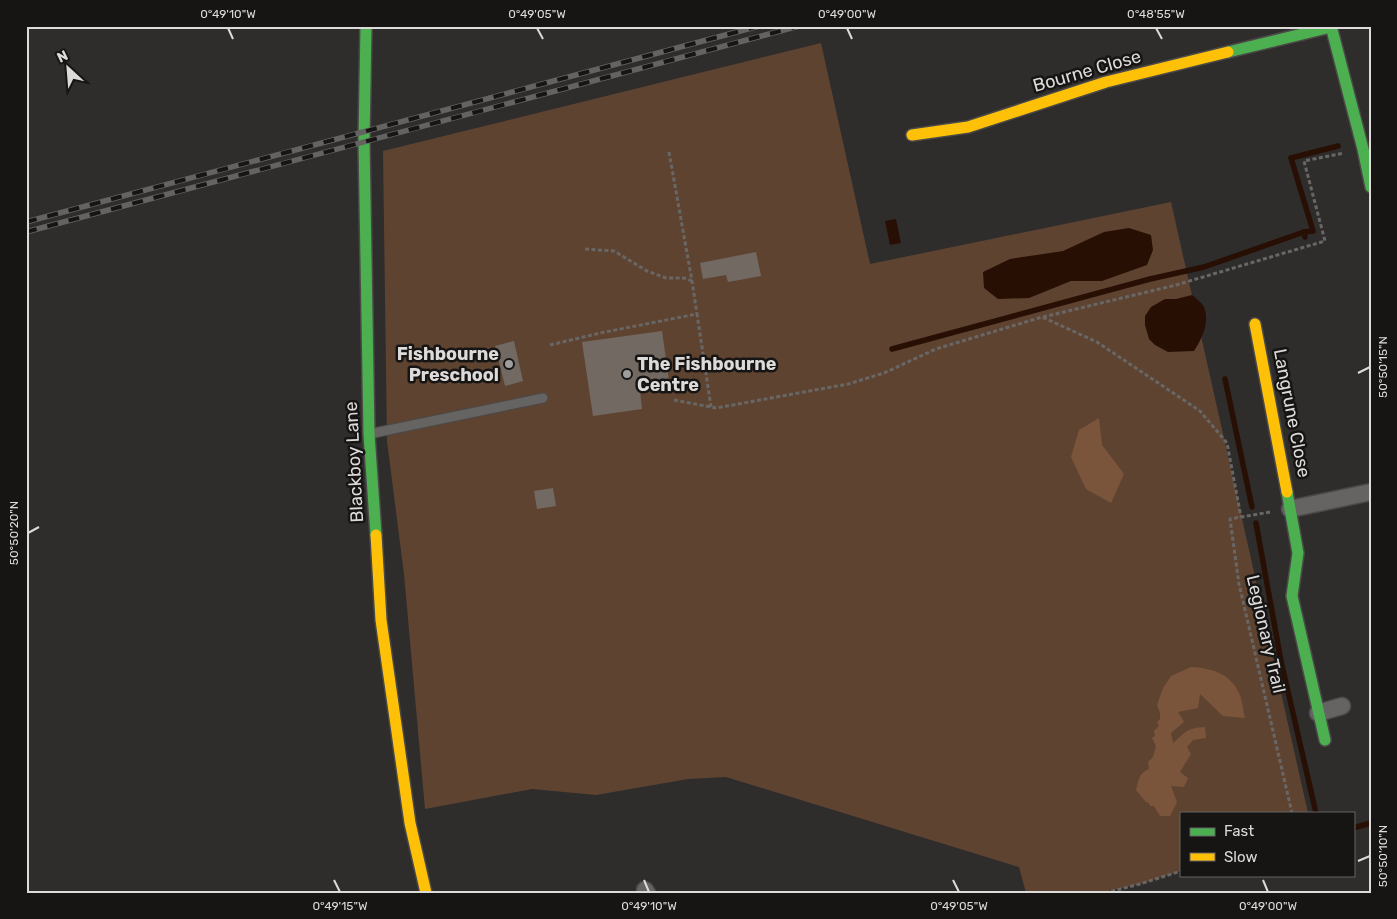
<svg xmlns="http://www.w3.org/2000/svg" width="1397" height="919" font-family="Rubik,sans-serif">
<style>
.green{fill:#5f4331}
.forest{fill:#7a553c}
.water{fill:#280f04}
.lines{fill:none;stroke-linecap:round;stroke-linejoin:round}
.stream{stroke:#280f04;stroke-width:5.5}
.building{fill:#726963}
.lane-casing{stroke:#4a4948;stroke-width:11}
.street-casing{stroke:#4a4948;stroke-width:19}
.fast-casing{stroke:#4a4948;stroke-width:14}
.slow-casing{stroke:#4a4948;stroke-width:14}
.path{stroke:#686766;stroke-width:3;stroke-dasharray:4 2.5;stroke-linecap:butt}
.lane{stroke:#656463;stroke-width:9}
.street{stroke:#656463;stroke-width:16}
.fast{stroke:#4caf50;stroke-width:11}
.slow{stroke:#ffc107;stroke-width:11}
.rail-casing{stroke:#646362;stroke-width:5.5}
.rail{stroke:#161514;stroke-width:4;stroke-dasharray:11;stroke-linecap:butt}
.ticks{fill:none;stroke:#dddbda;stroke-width:2}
.poi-dot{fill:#a09e9d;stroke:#161514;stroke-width:2}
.labels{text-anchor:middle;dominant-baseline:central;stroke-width:5;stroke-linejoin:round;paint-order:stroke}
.street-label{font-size:18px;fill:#dddbda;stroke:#161514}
.poi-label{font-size:18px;font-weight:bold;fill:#dddbda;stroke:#161514;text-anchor:end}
.neatline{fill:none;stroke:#dddbda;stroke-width:2}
.ticks-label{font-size:12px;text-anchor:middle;fill:#dddbda}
</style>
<rect width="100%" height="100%" fill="#2e2d2c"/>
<polygon class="green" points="821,43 870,264 1171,202 1308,813 1181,813 1181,871 1140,884 1099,893 1026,893 1019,867 726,777 688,779 596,795 532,789 425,809 404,574 387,441 383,151"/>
<g class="forest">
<polygon points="1099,418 1102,445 1124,474 1111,503 1086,489 1071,457 1079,430"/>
<path d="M1191 667C1210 668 1229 673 1238 691 1242 698 1243 710 1245 718L1223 716 1200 694 1198 708 1178 712 1184 722 1171 733 1173 743C1186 732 1186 728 1205 727L1206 738 1193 740 1187 747 1191 754 1180 772 1188 778 1184 787 1171 786 1177 802 1170 816H1160L1154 806H1150L1149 803 1146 802 1136 790C1138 781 1139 773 1149 769L1148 762 1153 757 1156 746 1152 738 1155 736 1154 731 1159 726 1157 722 1160 719V713L1157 705 1163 688 1171 676Z"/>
</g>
<g class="water">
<polygon points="896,219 901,243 890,245 885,221"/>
<polygon points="1129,228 1151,235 1153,250 1147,265 1102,281 1071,281 1029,298 998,299 984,288 983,272 1010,259 1063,251 1104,232"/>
<path d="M1192 295C1196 298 1202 303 1204 307 1210 322 1202 339 1194 351L1168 352 1155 345 1149 339 1145 325V316L1151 307 1165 299H1176Z"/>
</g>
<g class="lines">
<g class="stream">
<polyline points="1304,232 1313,231 1291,158 1338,146"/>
<polyline points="892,349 1150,279 1204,267 1304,232 1305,237"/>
<polyline points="1225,379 1252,507"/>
<polyline points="1256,523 1281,661 1316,813"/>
<polyline points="1353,828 1371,823"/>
</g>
</g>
<g class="building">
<polygon points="756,252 761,276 728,282 726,275 703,279 700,263"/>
<polygon points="662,331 670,387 640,391 642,409 593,416 582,342"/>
<polygon points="514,341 523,381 505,386 495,346"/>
<polygon points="553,488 556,506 537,509 534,491"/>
</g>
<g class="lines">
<g class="lane-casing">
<polyline id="lane" points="369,434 543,398"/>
</g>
<g class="street-casing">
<g id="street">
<polyline points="1290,509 1371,492"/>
<polyline points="1318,713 1342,706"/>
<polyline points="645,890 647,893"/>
</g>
</g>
<g class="fast-casing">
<g id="fast">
<polyline points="366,26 364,141 369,434 376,535"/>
<polyline points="1331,26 1363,149 1371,187"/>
<polyline points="1228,52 1331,27"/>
<polyline points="1287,492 1298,553 1292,596 1325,740"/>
</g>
</g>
<g class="slow-casing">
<g id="slow">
<polyline points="912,135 968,127 1106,82 1228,52"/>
<polyline points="1255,324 1287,492"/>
<polyline points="376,535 381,620 410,823 426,893"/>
</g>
</g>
<g class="path">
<polyline points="669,152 692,281 697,314"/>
<polyline points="585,249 614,251 647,271 666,278 684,278 692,281"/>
<polyline points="1043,317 1176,285 1325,241 1304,161 1344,153"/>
<polyline points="550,345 600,333 697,314 711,407"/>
<polyline points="674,400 716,408 848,384 884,373 936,349 1042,317 1097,342 1200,411 1227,443 1241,517"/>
<polyline points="1270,512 1230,519 1239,584 1292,813"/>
<polyline points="1105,893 1140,884 1181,871"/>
</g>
<use href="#lane" class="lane"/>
<use href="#street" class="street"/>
<use href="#fast" class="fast"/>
<use href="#slow" class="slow"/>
<g class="rail-casing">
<g id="rail">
<polyline points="26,222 759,26"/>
<polyline points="26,232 799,26"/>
</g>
</g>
<use href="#rail" class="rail"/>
</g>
<path class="ticks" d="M228 28 233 39M537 28 543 39M847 28 852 39M1156 28 1162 39M1358 373 1370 367M28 533 39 527M1358 861 1370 856M334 880 340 892M644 880 649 892M953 880 959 892M1263 880 1268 892"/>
<g class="poi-dot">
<circle cx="509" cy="364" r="5"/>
<circle cx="627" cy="374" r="5"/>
</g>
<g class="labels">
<g class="street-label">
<text transform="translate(1087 71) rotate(-16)">Bourne Close</text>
<text transform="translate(1292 413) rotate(79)">Langrune Close</text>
<text transform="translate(354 462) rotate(-93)">Blackboy Lane</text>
<text transform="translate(1266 634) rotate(77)">Legionary Trail</text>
</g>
<g class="poi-label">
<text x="499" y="354">Fishbourne<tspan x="499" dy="21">Preschool</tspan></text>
<text x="637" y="364" text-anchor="start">The Fishbourne<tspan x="637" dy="21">Centre</tspan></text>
</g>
</g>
<rect width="1397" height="919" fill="none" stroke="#161514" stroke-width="55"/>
<rect x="1180" y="812" width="175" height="65" fill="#161514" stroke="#666463"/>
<rect x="1190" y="828" width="25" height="8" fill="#4caf50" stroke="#666463"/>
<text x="1224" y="836" font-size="15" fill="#dddbda">Fast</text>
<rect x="1190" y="853" width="25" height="8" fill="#ffc107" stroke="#666463"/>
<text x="1224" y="862" font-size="15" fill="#dddbda">Slow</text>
<g transform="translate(68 68) rotate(334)" stroke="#161514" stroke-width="4" paint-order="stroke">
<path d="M0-4L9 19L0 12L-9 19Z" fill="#dddbda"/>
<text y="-8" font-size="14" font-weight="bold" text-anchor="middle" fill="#dddbda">N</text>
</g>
<rect x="28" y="28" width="1342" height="864" class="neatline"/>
<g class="ticks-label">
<text x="228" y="18">0°49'10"W</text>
<text x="537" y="18">0°49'05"W</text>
<text x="847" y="18">0°49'00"W</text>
<text x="1156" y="18">0°48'55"W</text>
<text transform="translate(1383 367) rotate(-90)" y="4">50°50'15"N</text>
<text transform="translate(14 533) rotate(-90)" y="4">50°50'20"N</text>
<text transform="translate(1383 856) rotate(-90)" y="4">50°50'10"N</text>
<text x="340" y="910">0°49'15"W</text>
<text x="649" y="910">0°49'10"W</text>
<text x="959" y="910">0°49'05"W</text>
<text x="1268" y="910">0°49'00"W</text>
</g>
</svg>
